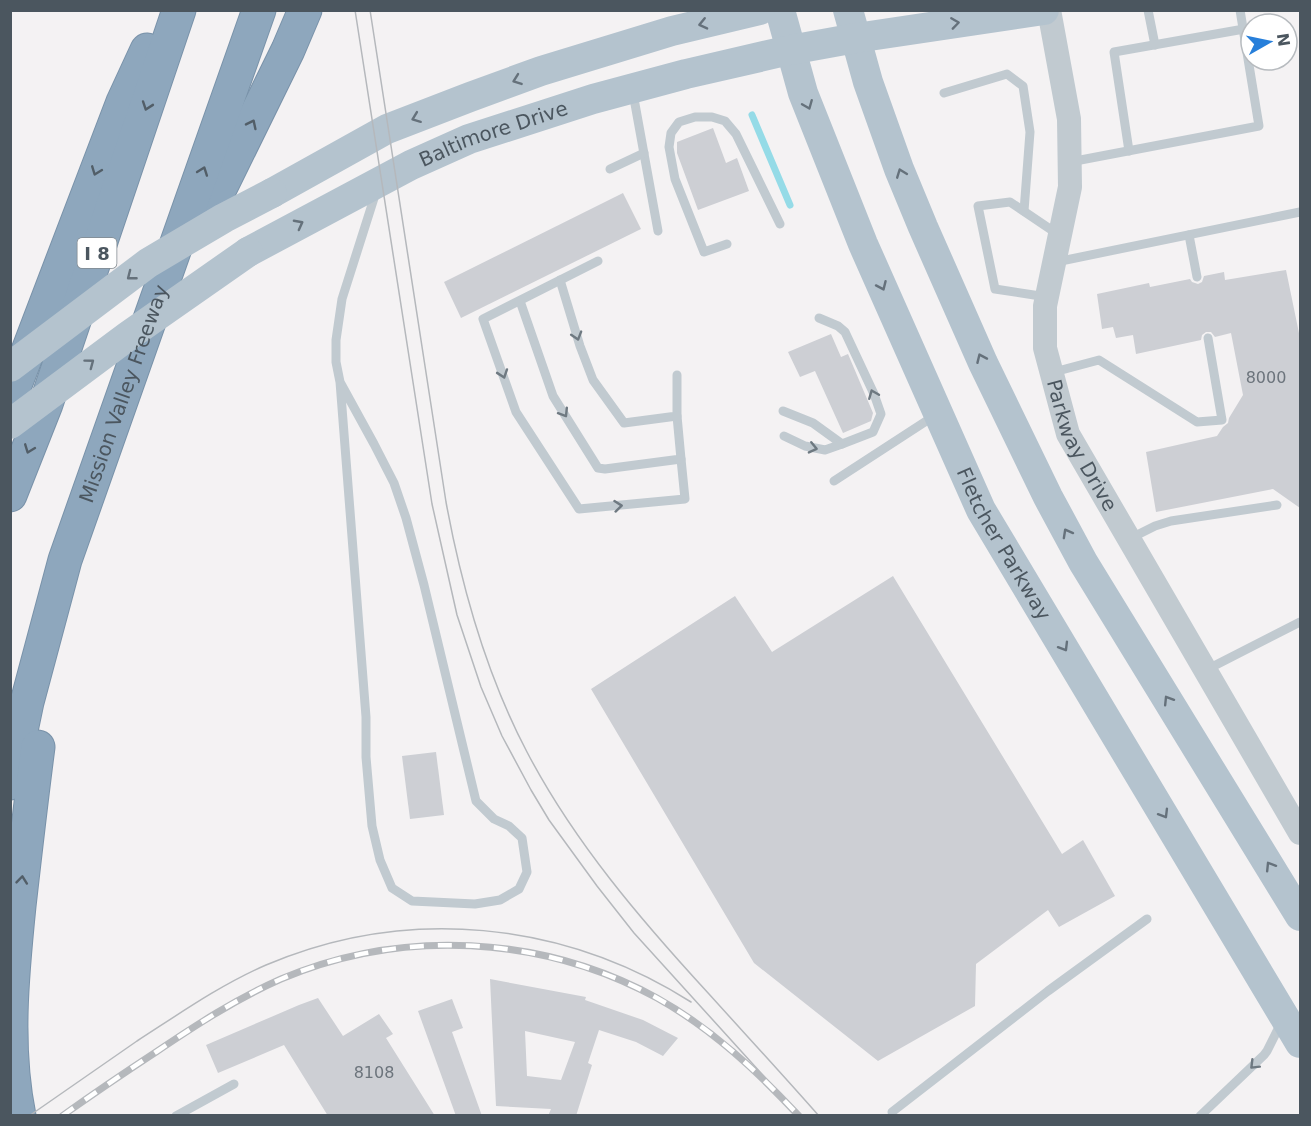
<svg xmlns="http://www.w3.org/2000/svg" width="1311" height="1126" font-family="'DejaVu Sans',sans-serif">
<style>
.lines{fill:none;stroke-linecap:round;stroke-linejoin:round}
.stream{stroke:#95dbe7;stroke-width:7}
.building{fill:#cdcfd4;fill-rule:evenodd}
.motorway-casing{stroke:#7992a9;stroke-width:35}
.service{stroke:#c1cad0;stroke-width:9}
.tertiary{stroke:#c1cad0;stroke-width:24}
.primary{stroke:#b4c3ce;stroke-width:30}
.motorway{stroke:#8ea7bd;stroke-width:33}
.tram{stroke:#b5b8bc;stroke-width:1.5}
.rail-casing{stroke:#b5b8bc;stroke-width:7}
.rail{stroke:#fff;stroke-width:4.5;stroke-dasharray:14;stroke-linecap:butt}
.primary-bridge{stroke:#b4c3ce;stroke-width:30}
.oneway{stroke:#65717b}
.oneway2{stroke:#525e68}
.oneway3{stroke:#6e7981}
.labels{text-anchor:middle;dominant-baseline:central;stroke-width:5;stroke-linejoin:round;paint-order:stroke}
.number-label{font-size:16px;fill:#6c747c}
.shield{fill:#fff;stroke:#81898f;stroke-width:1.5}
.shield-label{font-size:18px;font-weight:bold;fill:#4b565f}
.street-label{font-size:20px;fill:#4b565f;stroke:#fff}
</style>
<rect width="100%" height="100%" fill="#f4f2f3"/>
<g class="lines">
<polyline class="stream" points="752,115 790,205"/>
</g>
<g class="building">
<polygon points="713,128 726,163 737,158 749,191 698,210 677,153 677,142"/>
<polygon points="623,193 641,229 461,318 444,282"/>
<polygon points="1286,270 1300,338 1300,508 1273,489 1156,512 1146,452 1217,436 1223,427 1228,423 1229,418 1243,395 1231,333 1215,337 1211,332 1206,332 1202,335 1201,340 1136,354 1133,335 1116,338 1113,327 1102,329 1097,294 1149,283 1150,287 1190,279 1192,282 1198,284 1202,282 1204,276 1224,272 1225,280"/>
<polygon points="831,334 841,357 848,354 873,413 871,421 843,433 815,371 800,377 788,352"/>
<polygon points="893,576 1062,854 1083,840 1115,896 1059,927 1048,910 976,964 975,1006 878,1061 754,963 591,689 735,596 772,652"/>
<polygon points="436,752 444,815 410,819 402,756"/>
<path d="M490 979 586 997 585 1000 643 1020 678 1038 663 1056 636 1042 599 1030 588 1063 592 1065 576 1116H548L551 1109 496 1106ZM525 1031 575 1042 561 1080 527 1076Z"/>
<polygon points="318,998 343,1036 379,1014 393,1034 386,1038 435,1116 328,1116 284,1045 218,1073 206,1045 299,1005"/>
<polygon points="452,999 463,1028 452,1032 482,1116 456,1116 418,1011"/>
</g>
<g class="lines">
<g class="motorway-casing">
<g id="motorway">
<polyline points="203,223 288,50 305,10"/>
<polyline points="10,398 123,102 147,50"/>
<polyline points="10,495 46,404 179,10"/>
<path id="s4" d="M10 783 27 702 65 560 259 10"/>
<path d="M19 1116C5 1047 12 975 19 906 25 853 31 800 38 747"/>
</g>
</g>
<g class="service">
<polyline points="1148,10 1155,45"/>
<polyline points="633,93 658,231"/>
<polyline points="944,93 1007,74 1023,86 1030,132 1024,211"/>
<polyline points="1129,151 1114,52 1244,29"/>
<polyline points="1070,162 1259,126 1240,10"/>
<polyline points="610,169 644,153"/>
<polyline points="1189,235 1197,277"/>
<polyline points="727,244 704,252 675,179 669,147 671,133 679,122 695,117 712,117 725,121 736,134 780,224"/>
<polyline points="598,261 483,319 516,412 579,509 685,499 681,459"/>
<polyline points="1056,262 1300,212"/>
<polyline points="560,280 580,346 593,380 624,423 677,416 677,375"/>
<polyline points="1047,297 995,289 978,206 1010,202 1059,235"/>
<polyline points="520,301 553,396 598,468 605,469 681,459 677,416"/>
<polyline points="1054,372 1099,360 1197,422 1222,420 1208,338"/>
<polyline points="340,382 366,717 366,757 372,826 380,860 392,888 412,901 475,904 500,900 519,889 527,872 522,838 509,826 494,819 476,801 424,585 406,518 394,483 374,444 340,382 336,362 336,340 342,299 376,192"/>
<polyline points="783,411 813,423 842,444 873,432 881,414 874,394 845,332 838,326 819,318"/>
<polyline points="784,436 805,446 825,450 842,444"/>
<polyline points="834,481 934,416"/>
<polyline points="1129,539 1155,526 1171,521 1277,505"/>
<polyline points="1206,670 1300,622"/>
<polyline points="892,1112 1048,991 1147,919"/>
<polyline points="176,1116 234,1084"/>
<polyline points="1200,1116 1264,1055 1267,1051 1281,1023"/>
</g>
<path class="tertiary" id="s1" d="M1049 10 1069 119 1070 187 1045 306V348L1068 434 1300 833"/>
<g class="primary">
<path id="s2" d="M780 10 803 93 863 244 981 510 1300 1043"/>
<polyline points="848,10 868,82 899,169 923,227 983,363 1048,497 1083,562 1300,916"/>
<polyline points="272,193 387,129 470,97 541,71 672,31 760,10"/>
<path id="s3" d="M248 252 411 165 469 139 593 99 686 74 790 50 856 38 1044 10"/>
</g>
<use href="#motorway" class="motorway"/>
<g class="tram">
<polyline points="355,10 432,504 457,615 481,687 502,736 531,790 549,820 597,886 634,933 800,1116"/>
<path d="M370 10 446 502C462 589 486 674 527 752 574 842 641 920 709 994 746 1035 783 1075 819 1116"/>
<path d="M29 1116C65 1091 101 1066 137 1041 179 1014 220 985 266 965 407 905 563 921 691 1002"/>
</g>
<g class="rail-casing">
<path id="rail" d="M62 1116C93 1094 124 1073 156 1052 196 1025 236 999 281 979 401 928 542 935 657 998 711 1028 757 1071 799 1116"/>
</g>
<use href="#rail" class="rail"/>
<g class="primary-bridge">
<polyline points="10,367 148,263 224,218 272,193"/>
<polyline points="10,424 128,336 248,252"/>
</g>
</g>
<defs><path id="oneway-chevron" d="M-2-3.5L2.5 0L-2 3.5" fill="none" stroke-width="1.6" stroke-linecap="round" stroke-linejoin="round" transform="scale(1.5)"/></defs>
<g class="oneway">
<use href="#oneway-chevron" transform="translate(955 23) rotate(-8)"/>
<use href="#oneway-chevron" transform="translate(703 24) rotate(167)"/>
<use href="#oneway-chevron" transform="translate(517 80) rotate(160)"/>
<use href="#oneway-chevron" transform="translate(808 105) rotate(68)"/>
<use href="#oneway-chevron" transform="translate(416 118) rotate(159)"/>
<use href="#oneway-chevron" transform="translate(901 173) rotate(-111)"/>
<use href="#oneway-chevron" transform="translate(299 224) rotate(-28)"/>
<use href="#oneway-chevron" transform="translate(131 276) rotate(142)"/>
<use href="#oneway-chevron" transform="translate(882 286) rotate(66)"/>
<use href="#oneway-chevron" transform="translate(981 358) rotate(-114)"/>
<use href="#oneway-chevron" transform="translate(90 363) rotate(-37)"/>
<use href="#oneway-chevron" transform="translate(1067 533) rotate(-119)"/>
<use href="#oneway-chevron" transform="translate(1064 647) rotate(59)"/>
<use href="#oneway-chevron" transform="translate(1168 700) rotate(-122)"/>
<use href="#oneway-chevron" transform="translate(1164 814) rotate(59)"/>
<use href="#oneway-chevron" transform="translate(1270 866) rotate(-122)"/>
</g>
<g class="oneway2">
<use href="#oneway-chevron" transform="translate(147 106) rotate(109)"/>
<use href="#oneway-chevron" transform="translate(252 124) rotate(-64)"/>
<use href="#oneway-chevron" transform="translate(96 171) rotate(111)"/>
<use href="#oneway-chevron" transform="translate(203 171) rotate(-70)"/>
<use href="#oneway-chevron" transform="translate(29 449) rotate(111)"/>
<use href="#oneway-chevron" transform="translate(22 880) rotate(-84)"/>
</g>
<g class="oneway3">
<use href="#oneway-chevron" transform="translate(577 336) rotate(73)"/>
<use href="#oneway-chevron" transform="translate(503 374) rotate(71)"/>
<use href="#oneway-chevron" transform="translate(873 394) rotate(-112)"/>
<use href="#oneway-chevron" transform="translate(564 413) rotate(58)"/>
<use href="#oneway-chevron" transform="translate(813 448) rotate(13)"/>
<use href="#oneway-chevron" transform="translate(618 506) rotate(-6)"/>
<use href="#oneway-chevron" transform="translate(1254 1065) rotate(135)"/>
</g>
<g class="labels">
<g class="number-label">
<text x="1266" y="377">8000</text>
<text x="374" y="1072">8108</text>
</g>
<rect class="shield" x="77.5" y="238" width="39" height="30" rx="4.5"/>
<g class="shield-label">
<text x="97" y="253">I 8</text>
</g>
<g class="street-label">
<text stroke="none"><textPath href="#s3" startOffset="273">Baltimore Drive</textPath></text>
<text stroke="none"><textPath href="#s4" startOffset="406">Mission Valley Freeway</textPath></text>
<text stroke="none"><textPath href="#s1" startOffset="447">Parkway Drive</textPath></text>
<text stroke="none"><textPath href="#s2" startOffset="580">Fletcher Parkway</textPath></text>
</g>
</g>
<rect width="1311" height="1126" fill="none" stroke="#4b565f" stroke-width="24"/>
<g transform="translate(1269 42) rotate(81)"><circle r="28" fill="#ffffff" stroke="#b7bbbf" stroke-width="1.5"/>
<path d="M0-4.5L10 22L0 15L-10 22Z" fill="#277fda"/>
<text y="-9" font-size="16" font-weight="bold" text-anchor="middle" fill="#4b565f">N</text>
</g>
</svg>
